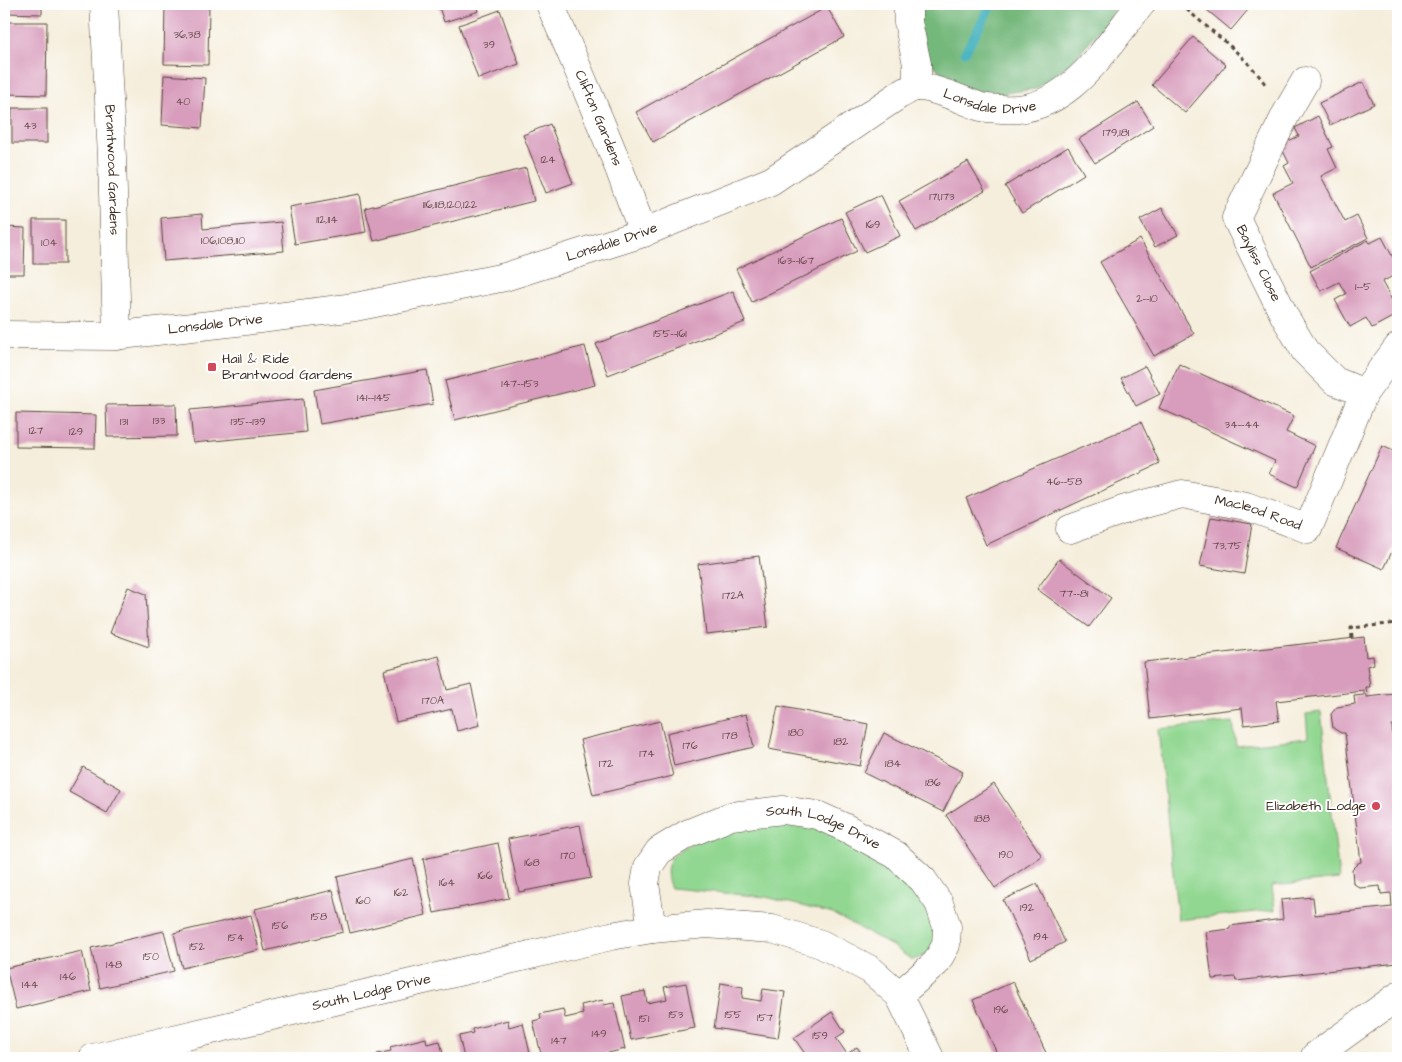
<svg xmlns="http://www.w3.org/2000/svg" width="1402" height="1062" font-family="'Architects Daughter',sans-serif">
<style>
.green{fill:#91d791;stroke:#668058}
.forest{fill:#74b87b;stroke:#58714c}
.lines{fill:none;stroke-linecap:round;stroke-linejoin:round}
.stream{stroke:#41b0bd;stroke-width:9}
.building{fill:#d89cbc}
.minor-casing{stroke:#57473a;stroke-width:29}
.path{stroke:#57473a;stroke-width:3;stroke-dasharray:4 4;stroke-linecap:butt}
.minor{stroke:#fff;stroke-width:28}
.poi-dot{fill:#d1495b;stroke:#fff;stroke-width:2}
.labels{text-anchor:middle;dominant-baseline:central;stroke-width:4;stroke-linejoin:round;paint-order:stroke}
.number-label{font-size:11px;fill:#624646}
.street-label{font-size:14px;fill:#3b2a1e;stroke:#fff}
.poi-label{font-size:14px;fill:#3b2a1e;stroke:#fff;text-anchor:start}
</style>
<rect width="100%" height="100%" fill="#fff"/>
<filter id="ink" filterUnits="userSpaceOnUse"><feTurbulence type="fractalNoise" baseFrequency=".02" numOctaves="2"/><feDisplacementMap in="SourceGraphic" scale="10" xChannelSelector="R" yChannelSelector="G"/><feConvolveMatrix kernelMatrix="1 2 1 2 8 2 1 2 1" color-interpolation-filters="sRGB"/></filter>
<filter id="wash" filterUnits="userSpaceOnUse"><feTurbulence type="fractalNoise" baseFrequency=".0096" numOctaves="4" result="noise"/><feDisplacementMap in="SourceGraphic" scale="20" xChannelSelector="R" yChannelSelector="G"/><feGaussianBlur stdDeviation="1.12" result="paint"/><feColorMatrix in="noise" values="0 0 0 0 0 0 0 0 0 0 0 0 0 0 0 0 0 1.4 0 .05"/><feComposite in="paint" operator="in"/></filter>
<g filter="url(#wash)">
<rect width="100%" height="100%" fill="#f5eedc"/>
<g class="green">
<polygon points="1321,712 1339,879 1272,886 1275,910 1178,920 1158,729 1233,722 1236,746 1308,738 1306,714"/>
<path d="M749 822 825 826 911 881 937 928 931 951 919 958 912 960 894 947 833 914 766 897 671 888C666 878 665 864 674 855 689 840 728 830 749 822Z"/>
</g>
<polygon class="forest" points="924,4 1119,4 1075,60 1036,89 984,96 949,82 930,61 917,23"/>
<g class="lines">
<polyline class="stream" points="965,52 992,4"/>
</g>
<g id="blocks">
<g class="building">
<polygon points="4,4 42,4 42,14 4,13"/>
<polygon points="165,4 209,4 208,65 164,64"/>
<polygon points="438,4 477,4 479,11 444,22"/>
<polygon points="1212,4 1253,4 1231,30 1207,10"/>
<polygon points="827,7 844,37 653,142 636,112"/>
<polygon points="500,10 519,64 478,79 459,25"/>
<polygon points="4,22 47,22 46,95 4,94"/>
<polygon points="1193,37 1226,65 1185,113 1152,85"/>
<polygon points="164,75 205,78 202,128 162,125"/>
<polygon points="1363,82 1374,104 1330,125 1319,103"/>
<polygon points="1138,102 1153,126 1095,163 1079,139"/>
<rect x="12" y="108" width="35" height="35"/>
<polygon points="1318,116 1333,147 1328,149 1337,168 1321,176 1345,222 1357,216 1368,238 1311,267 1273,193 1293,183 1284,166 1289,163 1280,145 1299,136 1295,128"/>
<polygon points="550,124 573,183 546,193 523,135"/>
<polygon points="1068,147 1084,174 1022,213 1005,186"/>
<polygon points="968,162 985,191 916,231 899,201"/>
<polygon points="526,168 534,201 374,241 365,208"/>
<polygon points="360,194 366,232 295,244 289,207"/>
<polygon points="881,195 900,236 865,252 845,212"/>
<polygon points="1162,208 1178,235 1155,247 1140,220"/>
<polygon points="202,214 203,229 281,222 284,251 164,261 161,218"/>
<polygon points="841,218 857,251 752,302 736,269"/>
<rect x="33" y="220" width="32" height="44"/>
<polygon points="4,227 25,228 24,274 4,274"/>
<polygon points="1382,237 1398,267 1398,273 1382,282 1393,302 1390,303 1396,315 1372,328 1366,318 1350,327 1335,300 1346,294 1339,282 1321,291 1310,271 1368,240 1370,243"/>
<polygon points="1140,239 1194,334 1154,356 1100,262"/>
<polygon points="733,291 745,322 608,375 596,344"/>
<polygon points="585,346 595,385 455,420 445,381"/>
<polygon points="1179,364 1294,416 1286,432 1315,446 1297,487 1269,474 1275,461 1159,408"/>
<polygon points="1145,366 1160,394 1136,406 1121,378"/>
<polygon points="427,370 433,404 320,424 314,390"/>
<polygon points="303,399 306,432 193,443 190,410"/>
<polygon points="176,404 177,436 107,437 106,405"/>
<polygon points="16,413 96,415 95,448 16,447"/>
<polygon points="1141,422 1160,464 986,545 966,498"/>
<polygon points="1382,446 1398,453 1398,538 1384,569 1336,548"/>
<polygon points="1211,517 1252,524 1244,574 1200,566"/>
<polygon points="759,556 768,627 706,634 698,564"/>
<polygon points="1059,559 1111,598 1089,627 1037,589"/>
<polygon points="128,587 146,594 149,647 110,633"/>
<polygon points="1364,637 1366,657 1373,656 1374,664 1367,666 1370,687 1366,687 1367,697 1395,694 1398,725 1392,726 1394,750 1398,749 1398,963 1236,981 1235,977 1212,979 1206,932 1230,929 1230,926 1283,919 1281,900 1313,897 1315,915 1392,907 1391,893 1381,894 1380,886 1360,888 1353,883 1352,869 1358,863 1361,862 1345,733 1341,733 1333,728 1331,714 1337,707 1355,704 1354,696 1364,695 1364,691 1276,701 1279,721 1244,725 1242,708 1150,719 1144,662"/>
<polygon points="439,656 447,690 471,684 480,725 457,731 452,709 396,722 384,670"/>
<polygon points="778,706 868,724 860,766 769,749"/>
<polygon points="746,714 754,747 674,766 667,733"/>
<polygon points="660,721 673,776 593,795 580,740"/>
<polygon points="884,733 963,772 943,812 864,773"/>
<polygon points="83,767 121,789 107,813 69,792"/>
<polygon points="994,784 1042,856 995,888 946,815"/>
<polygon points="580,825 591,878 519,892 508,839"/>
<polygon points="498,843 509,898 434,913 423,859"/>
<polygon points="413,859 426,915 350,933 337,877"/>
<polygon points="1037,884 1065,942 1031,959 1003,900"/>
<polygon points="333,890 343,932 265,951 255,909"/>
<polygon points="251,915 259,950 182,968 174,933"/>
<polygon points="164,931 174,971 100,988 91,948"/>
<polygon points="82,951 91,991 16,1009 6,968"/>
<polygon points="1013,982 1046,1053 1034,1058 999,1058 973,1000"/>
<polygon points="686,983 695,1028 631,1040 622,996 645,991 647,1003 667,999 664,987"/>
<polygon points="721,983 743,987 742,998 761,1001 763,989 785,992 778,1038 714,1028"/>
<polygon points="603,1000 604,1005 614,1003 625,1049 588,1058 542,1058 533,1021 541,1019 540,1014 563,1009 565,1018 583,1014 581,1005"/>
<polygon points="832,1012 845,1032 836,1038 847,1054 857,1047 865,1058 808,1058 794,1038"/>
<polygon points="508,1020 509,1027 523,1023 531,1058 464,1058 459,1036 473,1033 472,1029"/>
<polygon points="426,1038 427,1044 440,1041 444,1058 378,1058 377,1054 391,1051 390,1047"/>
</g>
</g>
</g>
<g filter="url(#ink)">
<use href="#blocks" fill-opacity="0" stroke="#57473a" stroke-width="1"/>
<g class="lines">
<g class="minor-casing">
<g id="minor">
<path id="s1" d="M104 4 112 157 117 336"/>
<path id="s2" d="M550 4C572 55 594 106 615 158 625 183 633 208 644 233"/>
<polyline points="908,4 908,22 917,64 917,87"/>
<path id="s3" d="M1305 81 1286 114 1236 218 1285 317 1305 351 1335 381 1364 393"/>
<path id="s4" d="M4 335 112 336 237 322 355 307 505 277 637 235 771 181 899 95C904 93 910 88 916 87 927 85 966 101 978 106 985 109 994 108 1001 109 1068 115 1104 49 1141 4"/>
<path id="s5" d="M1070 529 1126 509 1182 494 1246 506 1308 529 1364 393 1398 347"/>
<path id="s6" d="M652 929 645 884 648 867 659 851 687 834 731 816 783 810 817 815 846 828 896 855 923 880 939 903 947 927 946 945 936 963 899 995"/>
<polyline points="1315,1056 1398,996"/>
<path id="s7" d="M93 1058 611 936 652 929 707 924 772 929 821 944 871 970 899 995 930 1058"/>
</g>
</g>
<g class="path">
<path d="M1181 4C1209 31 1245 53 1267 87"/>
<polyline points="1352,638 1351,628 1398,623"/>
</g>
<use href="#minor" class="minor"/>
</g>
</g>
<g class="poi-dot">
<rect x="207" y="362" width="10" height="10" rx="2.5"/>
<circle cx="1376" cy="806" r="5"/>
</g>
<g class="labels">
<g class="number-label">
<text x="187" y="34">36,38</text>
<text x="489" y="44">39</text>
<text x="183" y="101">40</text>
<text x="30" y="125">43</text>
<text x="1116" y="132">179,181</text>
<text x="548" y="159">124</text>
<text x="942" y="196">171,173</text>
<text x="450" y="204">116,118,120,122</text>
<text x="327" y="219">112,114</text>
<text x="873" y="224">169</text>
<text x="223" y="240">106,108,110</text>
<text x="49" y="242">104</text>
<text x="796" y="260">163--167</text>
<text x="1363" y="286">1--5</text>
<text x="1147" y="298">2--10</text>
<text x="670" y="333">155--161</text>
<text x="520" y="383">147--153</text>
<text x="374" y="397">141--145</text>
<text x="159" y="420">133</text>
<text x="124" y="421">131</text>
<text x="248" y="421">135--139</text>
<text x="1242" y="424">34--44</text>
<text x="36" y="430">127</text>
<text x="76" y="431">129</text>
<text x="1064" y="481">46--58</text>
<text x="1227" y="545">73,75</text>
<text x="1074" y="593">77--81</text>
<text x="733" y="595">172A</text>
<text x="433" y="700">170A</text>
<text x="796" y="732">180</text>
<text x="730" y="735">178</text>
<text x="841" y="741">182</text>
<text x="690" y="745">176</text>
<text x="647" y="753">174</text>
<text x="606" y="763">172</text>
<text x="893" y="763">184</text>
<text x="933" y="782">186</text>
<text x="982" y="818">188</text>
<text x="1006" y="854">190</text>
<text x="568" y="855">170</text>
<text x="532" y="862">168</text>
<text x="485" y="875">166</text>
<text x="447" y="882">164</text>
<text x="401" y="892">162</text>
<text x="363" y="900">160</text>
<text x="1027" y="907">192</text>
<text x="319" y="916">158</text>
<text x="280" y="925">156</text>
<text x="1041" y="936">194</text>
<text x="236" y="937">154</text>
<text x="197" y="946">152</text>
<text x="151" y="956">150</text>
<text x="114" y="964">148</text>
<text x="68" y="976">146</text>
<text x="30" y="984">144</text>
<text x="1001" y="1009">196</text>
<text x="676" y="1014">153</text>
<text x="733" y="1014">155</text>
<text x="765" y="1017">157</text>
<text x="644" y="1018">151</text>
<text x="599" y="1033">149</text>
<text x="820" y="1035">159</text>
<text x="559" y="1040">147</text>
</g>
<g class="street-label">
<text stroke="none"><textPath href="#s4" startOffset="1038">Lonsdale Drive</textPath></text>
<text stroke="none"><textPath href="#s2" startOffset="124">Clifton Gardens</textPath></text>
<text stroke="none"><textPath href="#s1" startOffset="166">Brantwood Gardens</textPath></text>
<text stroke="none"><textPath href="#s4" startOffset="618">Lonsdale Drive</textPath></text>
<text stroke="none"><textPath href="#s3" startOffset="204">Bayliss Close</textPath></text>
<text stroke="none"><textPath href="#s4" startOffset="212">Lonsdale Drive</textPath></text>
<text stroke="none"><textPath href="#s5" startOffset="196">Macleod Road</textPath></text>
<text stroke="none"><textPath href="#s6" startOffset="258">South Lodge Drive</textPath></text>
<text stroke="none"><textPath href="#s7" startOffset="286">South Lodge Drive</textPath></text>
</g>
<g class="poi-label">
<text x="222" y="359">Hail &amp; Ride<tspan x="222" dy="16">Brantwood Gardens</tspan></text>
<text x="1366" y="806" text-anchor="end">Elizabeth Lodge</text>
</g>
</g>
<rect width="1402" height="1062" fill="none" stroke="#fff" stroke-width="20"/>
</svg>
